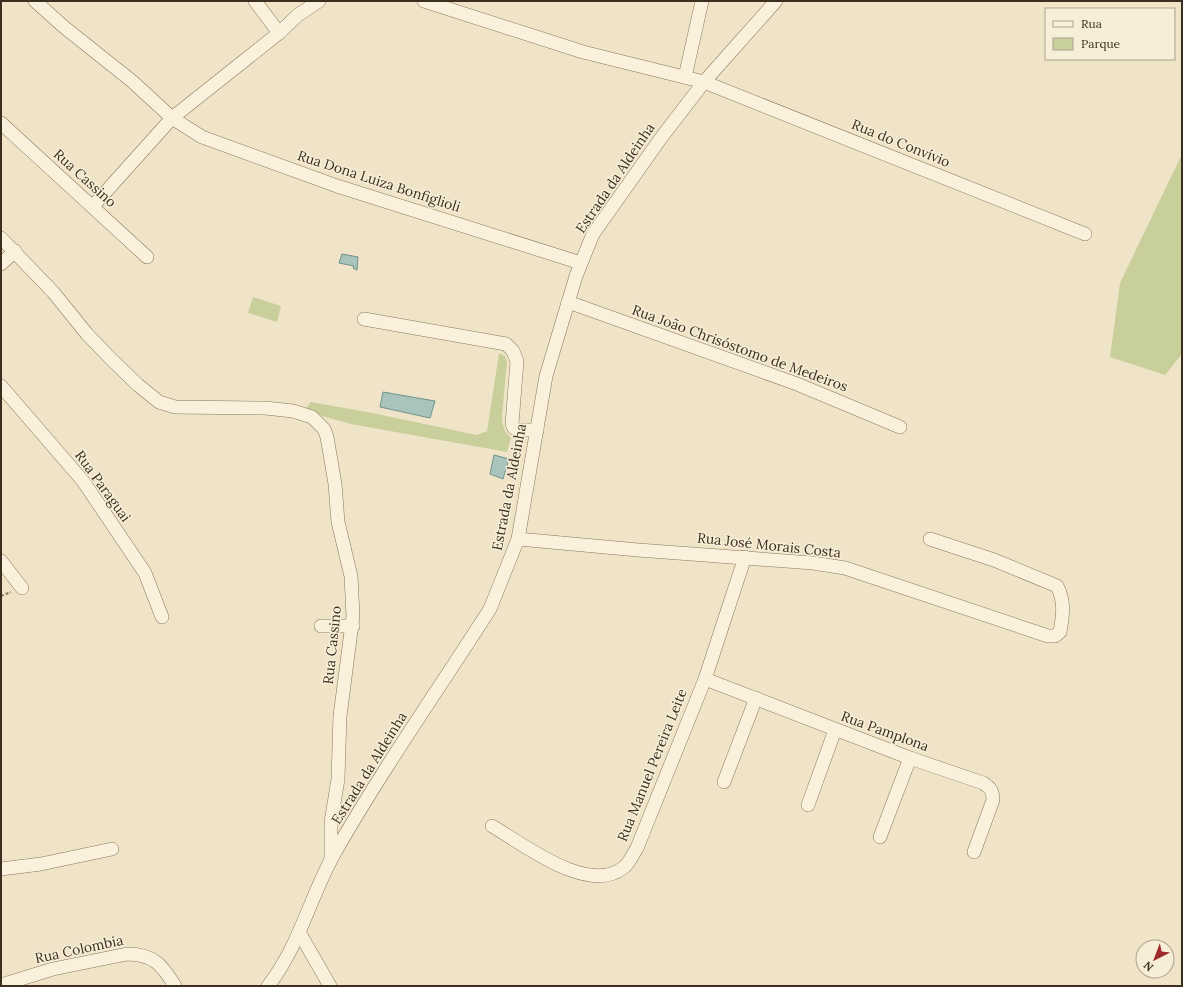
<svg xmlns="http://www.w3.org/2000/svg" width="1183" height="987" font-family="Lora,serif">
<style>
.green{fill:#c9cf9b}
.water{fill:#a9c4bc;stroke:#6f938a}
.lines{fill:none;stroke-linecap:round;stroke-linejoin:round}
.minor-casing{stroke:#8d765c;stroke-width:14}
.path{stroke:#8d765c;stroke-width:2;stroke-dasharray:3 2;stroke-linecap:butt}
.minor{stroke:#faf1dc;stroke-width:13}
.labels{text-anchor:middle;dominant-baseline:central;stroke-width:3;stroke-linejoin:round;paint-order:stroke}
.street-label{font-size:14px;fill:#3d2e20;stroke:#f7eed8}
</style>
<rect width="100%" height="100%" fill="#f0e4c8"/>
<g class="green">
<polygon points="1182,154 1182,354 1165,375 1110,357 1120,283"/>
<polygon points="253,297 281,306 277,322 248,313"/>
<path d="M499 353 505 356 507 362 502 416C502 426 504 431 511 438L507 452 351 424 322 416 306 408 311 402 367 412 477 435 487 431Z"/>
</g>
<g class="water">
<polygon points="342,254 358,257 357,270 353,268 354,266 339,263"/>
<polygon points="383,392 435,401 430,418 380,407"/>
<polygon points="494,455 509,459 503,479 490,474"/>
</g>
<g class="lines">
<g class="minor-casing">
<g id="minor">
<polyline points="35,1 64,27 133,82 172,118 202,137 337,186 581,263"/>
<polyline points="255,1 279,33"/>
<polyline points="424,1 583,52 704,82 1085,234"/>
<polyline points="685,77 702,1"/>
<polyline points="1,123 147,257"/>
<polyline points="93,206 172,118 279,33 298,15 319,1"/>
<polyline points="1,238 53,292 87,334 111,359 138,385 159,402 175,407 265,408 293,411 312,417 324,429 327,437 335,484 338,522 351,576 353,616 340,716 338,779 331,822 331,860"/>
<polyline points="1,264 15,251"/>
<polyline points="568,302 797,384 900,427"/>
<polyline points="364,319 506,344 513,351 517,361 512,424 514,428 518,430 537,430"/>
<polyline points="1,386 83,481 145,573 162,617"/>
<path d="M518 539 638 550 813 563 845 568 1048 636H1055L1060 632C1063 615 1065 601 1057 586L994 560 930 539"/>
<polyline points="1,561 22,588"/>
<polyline points="321,626 353,626"/>
<path d="M705 679 910 758 983 783C991 788 993 792 993 800L974 852"/>
<polyline points="724,782 756,698"/>
<polyline points="808,805 835,730"/>
<path d="M492 826C523 844 588 895 623 868 629 864 633 854 637 848L705 679 745 557"/>
<polyline points="880,837 910,758"/>
<polyline points="1,869 41,864 112,849"/>
<polyline points="299,932 330,986"/>
<path d="M1 985 53 969 127 954C154 954 162 965 175 986"/>
<path d="M268 986C299 947 310 897 334 854 382 770 438 690 490 609L518 539 546 376 576 276 593 234 661 138 704 82 776 1"/>
</g>
</g>
<polyline class="path" points="1,596 11,592"/>
<use href="#minor" class="minor"/>
</g>
<g class="labels">
<g class="street-label">
<text transform="translate(901 143) rotate(22)">Rua do Convívio</text>
<text transform="translate(85 178) rotate(42)">Rua Cassino</text>
<text transform="translate(615 178) rotate(-56)">Estrada da Aldeinha</text>
<text transform="translate(379 181) rotate(18)">Rua Dona Luiza Bonfiglioli</text>
<text transform="translate(740 348) rotate(20)">Rua João Chrisóstomo de Medeiros</text>
<text transform="translate(103 486) rotate(54)">Rua Paraguai</text>
<text transform="translate(509 487) rotate(-79)">Estrada da Aldeinha</text>
<text transform="translate(769 545) rotate(6)">Rua José Morais Costa</text>
<text transform="translate(332 645) rotate(-84)">Rua Cassino</text>
<text transform="translate(885 731) rotate(20)">Rua Pamplona</text>
<text transform="translate(652 765) rotate(-68)">Rua Manuel Pereira Leite</text>
<text transform="translate(369 768) rotate(-58)">Estrada da Aldeinha</text>
<text transform="translate(79 949) rotate(-12)">Rua Colombia</text>
</g>
</g>
<rect width="1183" height="987" fill="none" stroke="#3d2e20" stroke-width="4"/>
<rect x="1045" y="8" width="130" height="52" fill="#f7eed8" stroke="#ada18e"/>
<rect x="1053" y="21" width="20" height="6" fill="#faf1dc" stroke="#ada18e"/>
<text x="1081" y="28" font-size="12" fill="#3d2e20">Rua</text>
<rect x="1053" y="38" width="20" height="12" fill="#c9cf9b" stroke="#ada18e"/>
<text x="1081" y="48" font-size="12" fill="#3d2e20">Parque</text>
<g transform="translate(1155 959) rotate(222)"><circle r="19" fill="#f7eed8" stroke="#ada18e"/>
<path d="M0-3L7 15L0 10L-7 15Z" fill="#9e2a2b"/>
<text y="-6" font-size="11" font-weight="bold" text-anchor="middle" fill="#3d2e20">N</text>
</g>
</svg>
